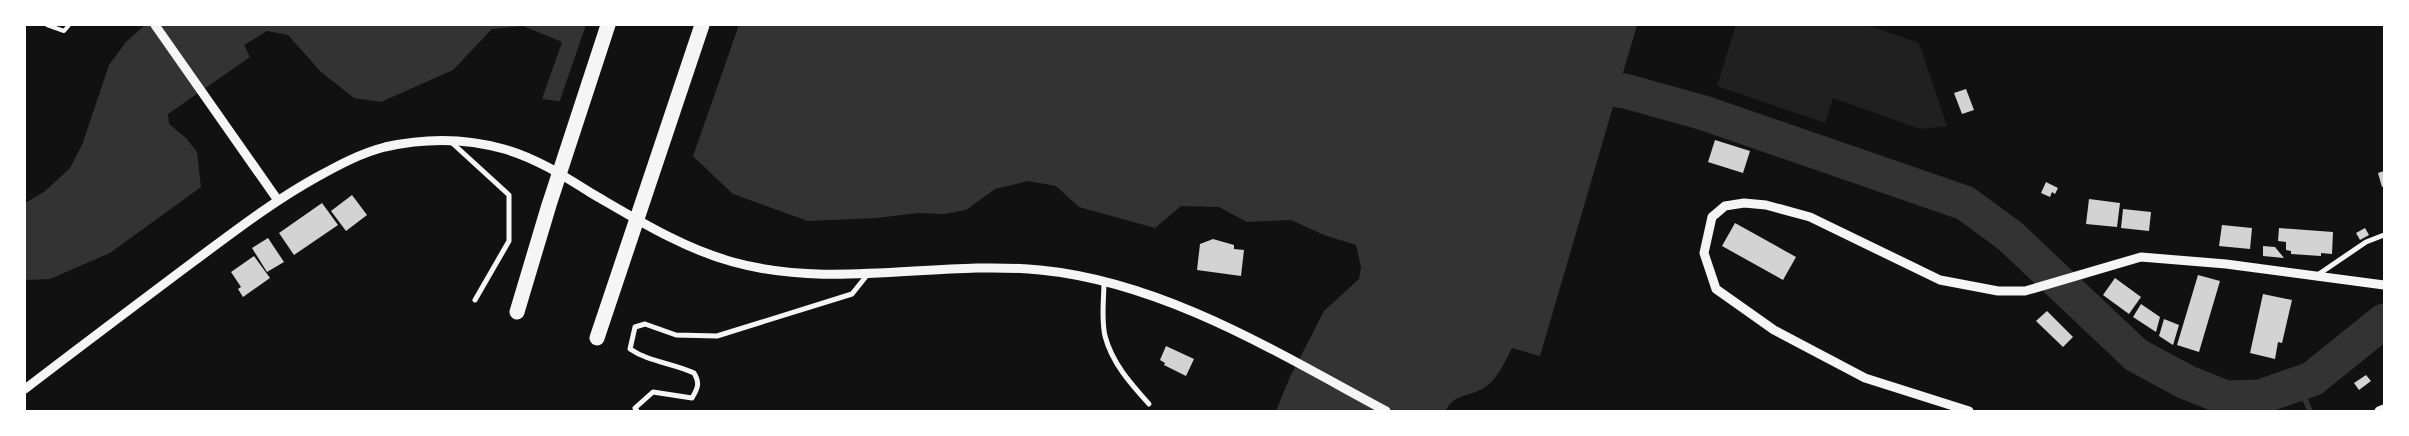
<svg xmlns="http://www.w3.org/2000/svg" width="2409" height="436" font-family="'Archivo Narrow',sans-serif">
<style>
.green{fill:#202020}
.water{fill:#333}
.pier{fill:#111}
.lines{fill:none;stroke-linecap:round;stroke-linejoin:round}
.stream{stroke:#333;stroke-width:5.5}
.river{stroke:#333;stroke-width:35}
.building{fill:#d3d3d3}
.service{stroke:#f5f5f5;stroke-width:4}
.minor{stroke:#f5f5f5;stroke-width:5}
.tertiary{stroke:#f5f5f5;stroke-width:9}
.motorway{stroke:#f5f5f5;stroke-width:15}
</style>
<rect width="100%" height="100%" fill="#111"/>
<polygon class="green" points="1736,25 1867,25 1919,43 1947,126 1920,129 1833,98 1825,123 1717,86"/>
<path class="water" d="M145 25H1637L1540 356 1512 348C1504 363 1497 381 1482 389 1465 398 1456 393 1445 411H1276L1290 377 1324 311 1359 279 1361 267 1356 245 1324 235 1291 220 1247 222 1219 207 1181 206 1155 228 1079 207 1056 186 1028 181 995 189 966 210 944 214 919 213 876 218 808 221 733 194 679 143 633 120 565 102 542 99 562 42 523 26 492 29 453 70 381 102 354 98 321 72 288 35 267 31 244 45 250 57 168 114 169 124 186 138 197 152 201 187 110 253 50 279 25 280V203L44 192 70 168 82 145 109 65 126 42Z"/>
<polygon class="pier" points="586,25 739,25 692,159 677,145 632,122 559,103"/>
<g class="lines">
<polyline class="stream" points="2298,383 2310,411"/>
<polyline class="river" points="1570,84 1625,91 1704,113 1965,203 2010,236 2136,355 2186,382 2226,398 2260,397 2312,379 2384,321"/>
</g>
<g class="building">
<polygon points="1966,89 1974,110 1962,114 1954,93"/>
<polygon points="1715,140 1750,151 1743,173 1708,162"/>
<polygon points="2384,171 2384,186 2382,187 2378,173"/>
<polygon points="2046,182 2058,188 2055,194 2052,192 2050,197 2041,193"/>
<polygon points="352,195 367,215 346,231 331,211"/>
<polygon points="2089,199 2120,203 2117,227 2086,224"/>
<polygon points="322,203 338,225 294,255 279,233"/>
<polygon points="2123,209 2151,212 2149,231 2121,228"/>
<polygon points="1735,223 1796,257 1783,280 1722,246"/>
<polygon points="2222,225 2252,228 2250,249 2219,246"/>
<polygon points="2279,228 2333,232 2332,254 2321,253 2321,256 2291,254 2291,251 2286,250 2286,242 2278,241"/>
<polygon points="2365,228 2369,235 2360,240 2356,233"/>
<polygon points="268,238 284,262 267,272 252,248"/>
<polygon points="1213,239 1234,245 1234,249 1244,250 1241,276 1197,270 1200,244"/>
<polygon points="2263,246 2275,247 2284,258 2263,256"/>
<polygon points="254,256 270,278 243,297 238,289 241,287 231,272"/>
<polygon points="2198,275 2220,281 2199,352 2177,345"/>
<polygon points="2115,278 2141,297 2129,314 2103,295"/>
<polygon points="2263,294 2292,300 2282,343 2278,342 2275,359 2250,353"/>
<polygon points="2141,304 2160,317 2156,332 2133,317"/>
<polygon points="2047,311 2073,337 2063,347 2036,321"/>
<polygon points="2164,319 2179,325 2173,345 2159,336"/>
<polygon points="1166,346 1194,359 1186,376 1164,365 1165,363 1160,360"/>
<polygon points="2366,375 2371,381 2359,390 2354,383"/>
</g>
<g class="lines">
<polyline class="service" points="47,25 64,31 69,25"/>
<g class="minor">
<polyline points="450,141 509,195 509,241 475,300"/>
<polyline points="2316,276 2366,242 2384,235"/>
<path d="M1104 281C1104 298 1101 319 1105 336 1112 363 1131 384 1149 404"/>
<path d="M637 411 635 408 653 392 692 398C698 388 700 383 694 373 673 363 649 362 630 349L635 327 645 324 676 335 717 336 852 294 868 274"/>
</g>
<g class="tertiary">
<polyline points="155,25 277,199"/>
<path d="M25 389C81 346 137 304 193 262 235 231 272 202 317 177 339 165 361 153 385 147 425 138 465 138 504 149 536 158 564 176 591 193 636 219 682 248 733 262 834 290 937 260 1040 270 1164 282 1278 353 1386 411"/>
<polyline points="1969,411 1865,378 1774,330 1716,289 1704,253 1712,217 1725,206 1744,203 1766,205 1810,217 1940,280 1998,291 2025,291 2141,257 2226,264 2384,285"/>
<polyline points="2379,411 2384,409"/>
</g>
<g class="motorway">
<polyline points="517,312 549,205 608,25"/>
<polyline points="597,338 702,25"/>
</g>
</g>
<rect width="2409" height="436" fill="none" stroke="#ffffff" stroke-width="52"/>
</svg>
